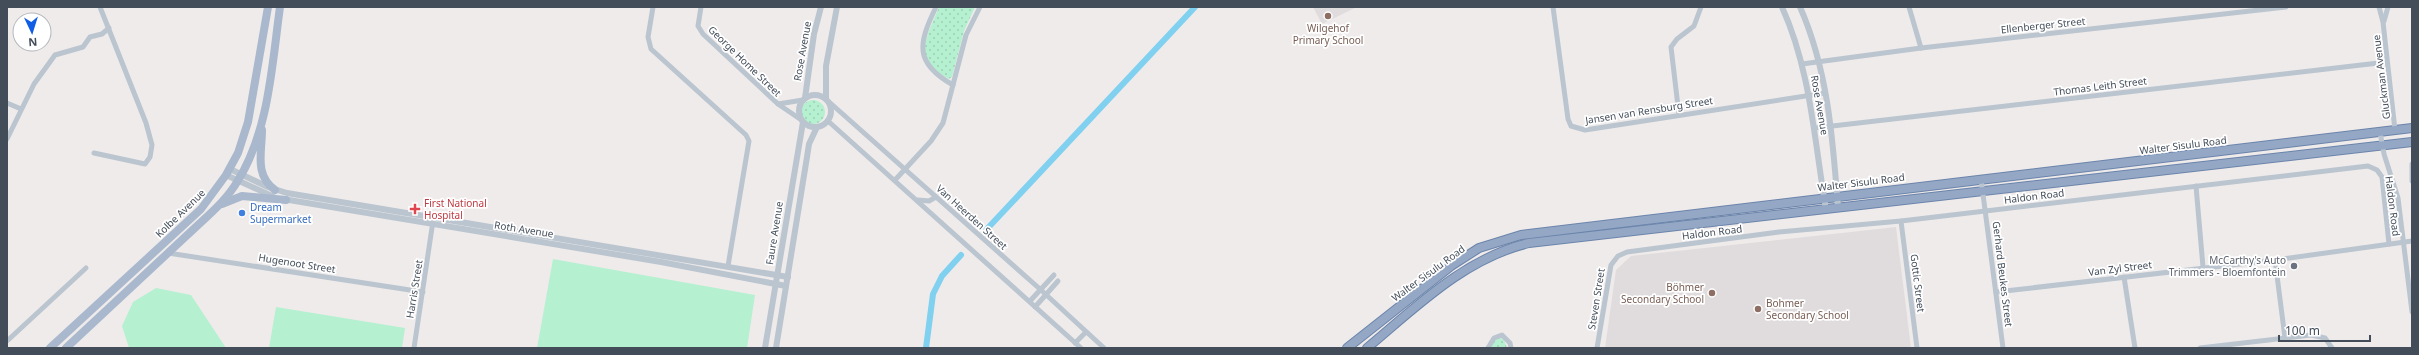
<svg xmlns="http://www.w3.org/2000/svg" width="2419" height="355" font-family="'Noto Sans',sans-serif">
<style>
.education{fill:#e0dcdd}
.grass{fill:url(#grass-dots)}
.park{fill:#b5f0d0}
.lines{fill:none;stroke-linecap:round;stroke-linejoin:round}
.canal{stroke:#80d0f0;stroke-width:6}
.trunk-casing{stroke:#6b84aa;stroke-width:10}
.minor{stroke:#bbc5cf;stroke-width:5}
.tertiary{stroke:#bbc5cf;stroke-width:6}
.primary{stroke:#a9b8cd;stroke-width:8}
.trunk{stroke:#94a8c6;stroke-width:8}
.education-dot{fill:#8d6e63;stroke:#fff;stroke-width:1.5}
.health-dot{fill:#e0444e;stroke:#fff;stroke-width:1.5}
.shop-dot{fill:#3f7fe0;stroke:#fff;stroke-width:1.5}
.worship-dot{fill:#6b7280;stroke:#fff;stroke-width:1.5}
.labels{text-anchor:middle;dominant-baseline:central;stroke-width:3.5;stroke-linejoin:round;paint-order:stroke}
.street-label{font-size:10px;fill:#434d5a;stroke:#fff}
.education-label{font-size:10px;fill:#785e54;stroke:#fff}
.health-label{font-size:10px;fill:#be3a42;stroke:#fff;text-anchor:start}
.shop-label{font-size:10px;fill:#366cbe;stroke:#fff;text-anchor:start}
.worship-label{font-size:10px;fill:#5b616d;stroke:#fff;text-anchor:end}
</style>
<defs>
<pattern id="grass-dots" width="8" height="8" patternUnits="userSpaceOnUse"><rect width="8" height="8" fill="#b5f0d0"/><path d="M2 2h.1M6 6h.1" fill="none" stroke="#9dcfb5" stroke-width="1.8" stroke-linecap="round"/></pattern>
</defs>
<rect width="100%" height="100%" fill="#efebeb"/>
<g class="education">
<polygon points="1313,7 1357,7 1322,24"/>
<polygon points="1896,227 1911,348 1605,348 1616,270 1631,256"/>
</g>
<g class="grass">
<polygon points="939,7 975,7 964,31 952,77 949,79 935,71 923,53 928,33"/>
<circle cx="813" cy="112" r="12"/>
<polygon points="1499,337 1504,340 1507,348 1490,348 1494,339"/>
</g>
<g class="park">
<polygon points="553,259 755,295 747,348 537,348"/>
<polygon points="156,288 191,295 226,348 129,348 122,326 133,302"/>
<polygon points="276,307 405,328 402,348 269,348"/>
</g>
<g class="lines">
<g class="canal">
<polyline points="986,230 1195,7"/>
<polyline points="926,348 933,294 942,276 961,255"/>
</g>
<g class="trunk-casing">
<g id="trunk">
<polyline points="1347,348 1451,266 1479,248 1521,235 2412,128"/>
<path d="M1367 348C1416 307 1465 258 1529 243L2412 142"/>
</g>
</g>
<g class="minor">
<polyline points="653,7 648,37 651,49 746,135 749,141 728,266"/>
<polyline points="701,7 698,26 703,34 778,104 800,119"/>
<path d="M936 7C918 44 914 63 953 85"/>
<polyline points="1553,7 1568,119 1571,126 1585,130 1825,93"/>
<polyline points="1909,7 1921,48"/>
<polyline points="2379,7 2383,22 2395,130"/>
<polyline points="2384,21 2388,7"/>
<polyline points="1802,64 1921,48 2286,7"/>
<polyline points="828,101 1041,290 1104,348"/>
<polyline points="7,103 21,109"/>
<polyline points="778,104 803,100"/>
<polyline points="1679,115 1671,47 1677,39 1694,26 1701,7"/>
<polyline points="828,121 1081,348"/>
<polyline points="1815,128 2387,62"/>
<polyline points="2380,132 2384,154 2398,198 2412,312"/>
<polyline points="7,139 34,84 55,55 83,47 90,37 102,34 109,28"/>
<polyline points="94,153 145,164 150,157 152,145 146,123 100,7"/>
<polyline points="2412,164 2412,181"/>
<polyline points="1981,179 2003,348"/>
<polyline points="895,180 931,141 943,123 966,35 980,7"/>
<polyline points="2196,186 2203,267"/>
<polyline points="918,200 929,201 936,197"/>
<polyline points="1901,221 1917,348"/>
<polyline points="168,253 423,292"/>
<polyline points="2275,260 2285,338"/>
<polyline points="2124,277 2135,348"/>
<polyline points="1996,292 2275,260 2412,241"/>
<polyline points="1030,301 1054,275"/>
<polyline points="1035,307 1058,281"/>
<polyline points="7,341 86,268"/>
<polyline points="1075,343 1086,332"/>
<polyline points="414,348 433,221"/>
<polyline points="1488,348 1494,338 1502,335 1510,343 1511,348"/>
<polyline points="1597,348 1611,265 1618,256 1627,252 1779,232 1901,221 2368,166 2377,170 2382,177 2389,244"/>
<polyline points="2200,348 2311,335 2325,338 2332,348"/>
</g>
<g class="tertiary">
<path d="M1782 7C1811 71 1814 140 1826 209"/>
<path d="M1800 7C1828 70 1833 140 1838 208"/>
<circle cx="815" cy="111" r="16"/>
<polyline points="805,98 814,34 821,7"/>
<polyline points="826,99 826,66 837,7"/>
<polyline points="230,169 268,187 287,193 788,277"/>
<polyline points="226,175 272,196"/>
<polyline points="283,199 661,262 786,286"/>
<polyline points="765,348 803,122"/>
<polyline points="776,348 807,157 809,144 817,127"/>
</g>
<g class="primary">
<path d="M262 130C262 152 254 175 275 190"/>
<polyline points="222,204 242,196 286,200"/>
<polyline points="50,348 201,209 226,175 238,153 248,122 268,7"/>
<path d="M66 348 198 225C212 212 227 199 237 182 269 132 272 64 280 7"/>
</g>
<use href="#trunk" class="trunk"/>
</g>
<g class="education-dot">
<circle cx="1328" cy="16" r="4"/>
<circle cx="1712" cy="293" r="4"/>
<circle cx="1758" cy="309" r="4"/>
</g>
<path class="health-dot" d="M413 203h4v4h4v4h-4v4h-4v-4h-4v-4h4z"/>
<circle class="shop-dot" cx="242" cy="213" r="4"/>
<circle class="worship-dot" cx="2294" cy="266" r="4"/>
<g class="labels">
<g class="street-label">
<text transform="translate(2043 25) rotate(-6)">Ellenberger Street</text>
<text transform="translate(802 51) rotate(-80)">Rose Avenue</text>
<text transform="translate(745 61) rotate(44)">George Home Street</text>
<text transform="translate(2381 77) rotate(-97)">Gluckman Avenue</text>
<text transform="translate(2100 86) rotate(-7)">Thomas Leith Street</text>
<text transform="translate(1820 105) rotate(80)">Rose Avenue</text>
<text transform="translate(1649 110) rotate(-9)">Jansen van Rensburg Street</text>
<text transform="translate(2183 145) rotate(-7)">Walter Sisulu Road</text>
<text transform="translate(1861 182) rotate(-7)">Walter Sisulu Road</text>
<text transform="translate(2034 196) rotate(-7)">Haldon Road</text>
<text transform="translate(2393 206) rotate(83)">Haldon Road</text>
<text transform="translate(180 213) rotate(-44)">Kolbe Avenue</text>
<text transform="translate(972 217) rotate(42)">Van Heerden Street</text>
<text transform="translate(524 229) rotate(9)">Roth Avenue</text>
<text transform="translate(1712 232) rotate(-7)">Haldon Road</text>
<text transform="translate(774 233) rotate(-81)">Faure Avenue</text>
<text transform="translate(297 263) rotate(9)">Hugenoot Street</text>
<text transform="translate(2120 268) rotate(-7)">Van Zyl Street</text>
<text transform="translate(1428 273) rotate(-36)">Walter Sisulu Road</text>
<text transform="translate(2003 274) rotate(83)">Gerhard Beukes Street</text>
<text transform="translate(1918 283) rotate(83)">Gottic Street</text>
<text transform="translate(414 289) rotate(-81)">Harris Street</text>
<text transform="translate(1596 299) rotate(-81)">Steven Street</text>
</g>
<g class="education-label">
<text x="1328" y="28">Wilgehof<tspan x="1328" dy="12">Primary School</tspan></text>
<text x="1704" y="287" text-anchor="end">Böhmer<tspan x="1704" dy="12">Secondary School</tspan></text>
<text x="1766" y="303" text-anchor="start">Bohmer<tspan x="1766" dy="12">Secondary School</tspan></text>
</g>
<g class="health-label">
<text x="424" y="203">First National<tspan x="424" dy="12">Hospital</tspan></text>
</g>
<g class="shop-label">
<text x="250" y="207">Dream<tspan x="250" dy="12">Supermarket</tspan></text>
</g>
<g class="worship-label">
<text x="2286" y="260">McCarthy's Auto<tspan x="2286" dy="12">Trimmers - Bloemfontein</tspan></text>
</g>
</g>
<rect width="2419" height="355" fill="none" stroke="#434d5a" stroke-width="16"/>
<g transform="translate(32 32) rotate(176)"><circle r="19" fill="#ffffff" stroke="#b4b8bd"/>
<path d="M0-3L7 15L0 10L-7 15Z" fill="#0f5de5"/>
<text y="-6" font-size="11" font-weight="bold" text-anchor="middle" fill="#434d5a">N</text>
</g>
<path d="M2279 335v6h91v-6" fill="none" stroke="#434d5a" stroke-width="2"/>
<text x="2285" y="335" font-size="12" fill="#434d5a" stroke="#ffffff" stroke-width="3" paint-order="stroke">100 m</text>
</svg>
